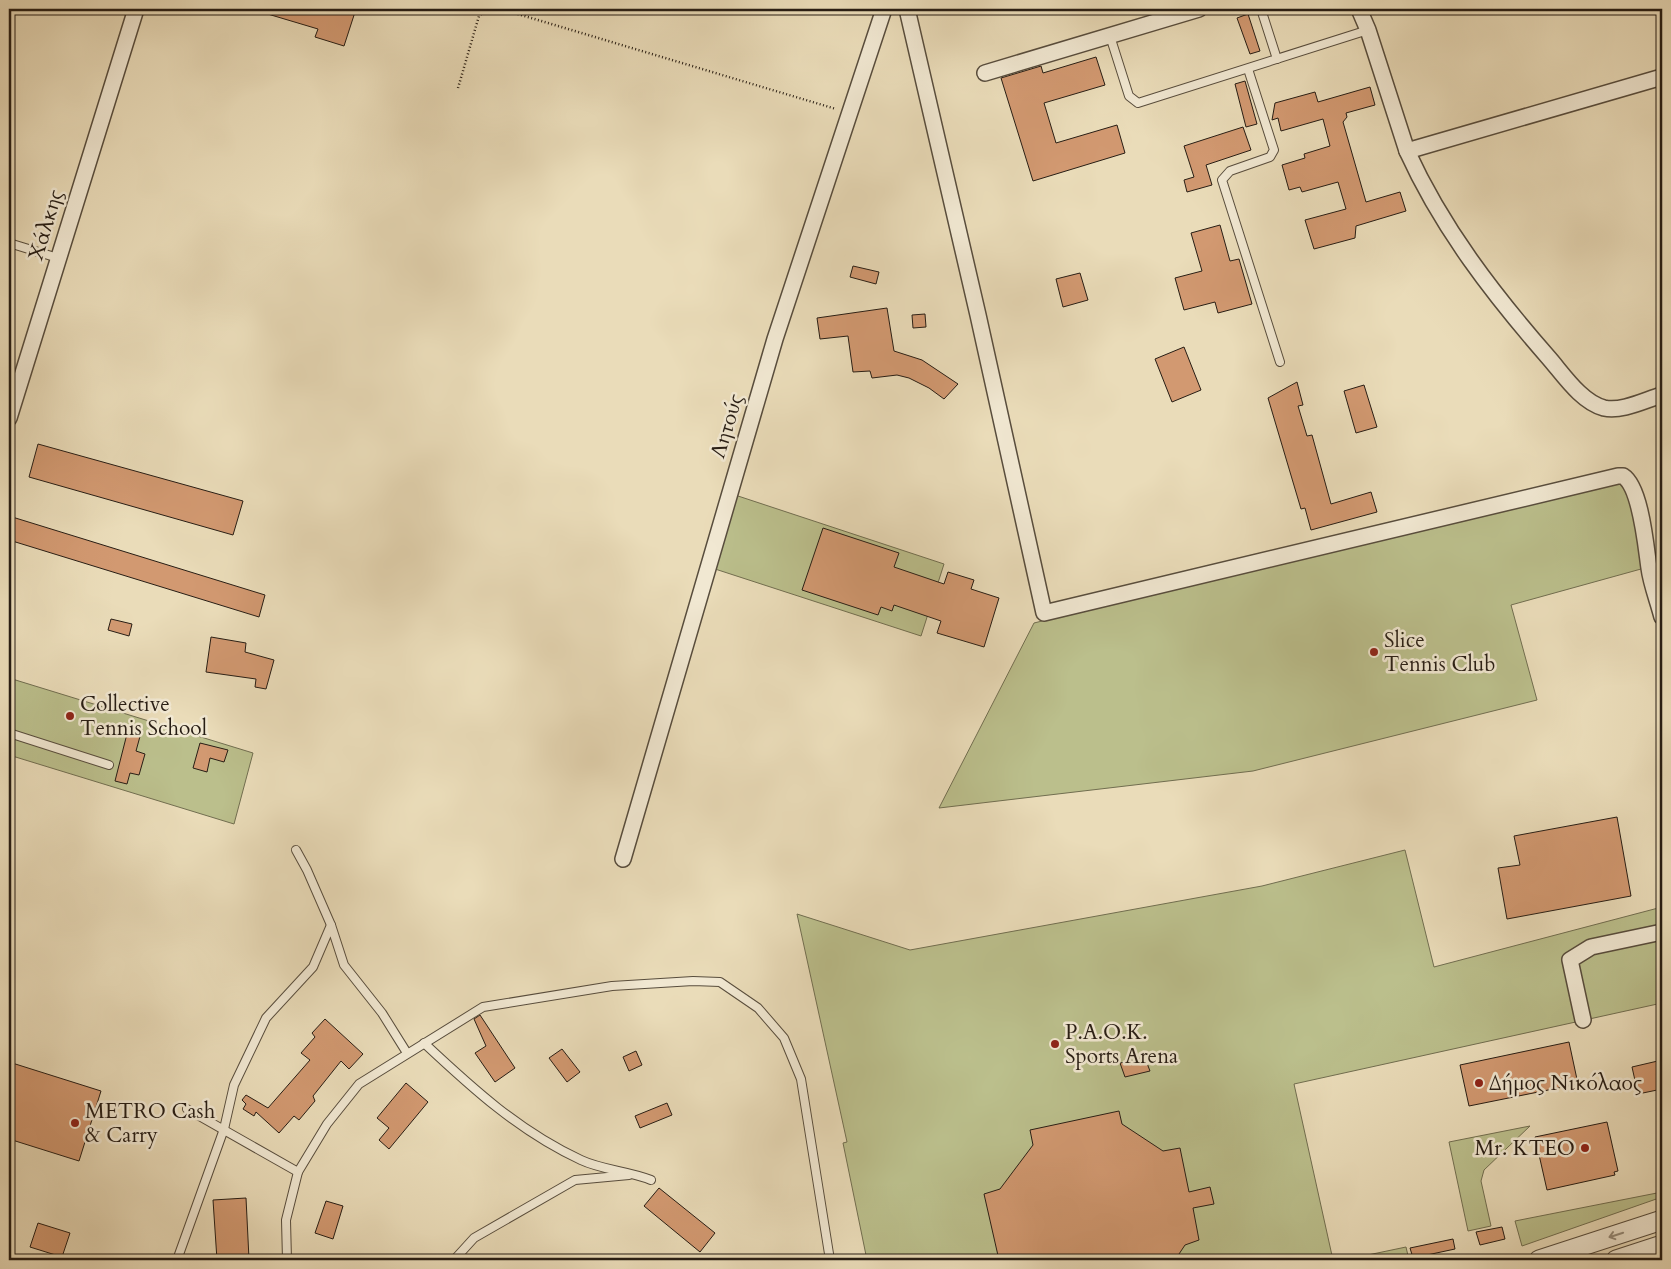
<svg xmlns="http://www.w3.org/2000/svg" width="1671" height="1269" font-family="Cardo,serif">
<style>
.green{fill:#bbbf8c;stroke:#716e50}
.building{fill:#d29971;stroke:#271d14}
.lines{fill:none;stroke-linecap:round;stroke-linejoin:round}
.service-casing{stroke:#584d3d;stroke-width:10}
.minor-casing{stroke:#584d3d;stroke-width:18}
.tertiary-casing{stroke:#584d3d;stroke-width:21}
.path{stroke:#271d14;stroke-width:2.5;stroke-dasharray:1 2.5;stroke-linecap:butt}
.service{stroke:#f1e8d2;stroke-width:8}
.minor{stroke:#f1e8d2;stroke-width:15}
.tertiary{stroke:#f1e8d2;stroke-width:19}
.oneway{stroke:#968d7c}
.poi-dot{fill:#8f2418;stroke:#f1e8d2;stroke-width:2}
.labels{text-anchor:middle;dominant-baseline:central;stroke-width:5;stroke-linejoin:round;paint-order:stroke}
.street-label{font-size:21px;fill:#271d14;stroke:#f1e8d2}
.poi-label{font-size:21px;fill:#271d14;stroke:#f1e8d2;text-anchor:start}
</style>
<rect width="100%" height="100%" fill="#eadcb9"/>
<filter id="stains"><feTurbulence type="fractalNoise" baseFrequency=".004" numOctaves="4"/><feColorMatrix values="0 0 0 0 .2 0 0 0 0 .09 0 0 0 0 .02 0 0 0 .5 -.17"/></filter>
<radialGradient id="worn" r=".72"><stop offset=".6" stop-color="#630" stop-opacity="0"/><stop offset="1" stop-color="#630" stop-opacity=".3"/></radialGradient>
<g class="green">
<polygon points="1633,475 1652,545 1645,546 1641,569 1511,605 1537,700 1253,771 939,808 1034,623"/>
<polygon points="735,495 944,564 921,636 712,568"/>
<polygon points="9,678 253,753 234,824 9,755"/>
<polygon points="1405,850 1434,967 1662,907 1662,1003 1294,1084 1333,1260 867,1260 843,1143 847,1142 797,914 910,950 1262,886"/>
<polygon points="1530,1126 1484,1170 1481,1181 1491,1226 1468,1231 1449,1142"/>
<polygon points="1662,1192 1662,1197 1522,1246 1515,1221"/>
<polygon points="1406,1247 1409,1260 1344,1260"/>
</g>
<g class="building">
<polygon points="262,9 356,9 344,46 315,37 318,29 261,12"/>
<polygon points="1248,14 1260,51 1250,54 1237,18"/>
<polygon points="1096,57 1105,85 1044,103 1056,143 1117,125 1125,153 1033,181 1001,78 1041,66 1043,73"/>
<polygon points="1245,81 1257,124 1246,127 1235,84"/>
<polygon points="1370,87 1375,105 1346,113 1347,117 1343,122 1366,202 1400,192 1406,211 1356,226 1355,238 1314,249 1305,220 1346,209 1338,182 1302,192 1300,187 1289,190 1282,165 1305,158 1304,154 1330,146 1323,119 1281,131 1278,118 1272,120 1275,103 1315,92 1318,102"/>
<polygon points="1243,127 1251,150 1206,165 1212,185 1187,192 1184,180 1194,177 1184,146"/>
<polygon points="1220,225 1230,261 1239,259 1252,304 1218,313 1215,302 1184,310 1175,278 1202,271 1191,233"/>
<polygon points="853,266 879,272 876,284 850,277"/>
<polygon points="1080,273 1088,300 1063,307 1056,279"/>
<polygon points="887,308 894,351 922,360 958,384 944,399 929,388 909,378 897,375 872,378 870,371 853,372 848,336 820,339 817,318"/>
<polygon points="925,314 926,327 913,328 912,315"/>
<polygon points="1184,347 1201,390 1172,402 1155,359"/>
<polygon points="1297,382 1303,405 1298,406 1307,436 1312,435 1331,504 1371,492 1377,512 1311,530 1305,508 1301,509 1268,398"/>
<polygon points="1364,385 1377,427 1356,433 1344,391"/>
<polygon points="38,444 243,501 233,535 29,477"/>
<polygon points="9,516 265,595 259,617 9,540"/>
<polygon points="823,528 899,553 894,567 944,584 948,572 974,580 971,589 999,598 984,647 937,633 941,621 894,605 892,611 881,607 878,615 802,590"/>
<polygon points="111,619 132,624 129,636 108,630"/>
<polygon points="211,637 246,643 245,652 274,660 266,689 255,687 256,679 206,672"/>
<polygon points="129,726 142,729 136,751 145,754 139,775 130,773 127,784 115,781"/>
<polygon points="200,743 228,750 224,762 210,758 207,772 193,768"/>
<polygon points="1617,817 1631,896 1507,919 1498,868 1520,865 1514,836"/>
<polygon points="480,1015 515,1068 495,1082 475,1053 486,1046 474,1019"/>
<polygon points="325,1019 363,1054 349,1069 341,1061 313,1096 315,1101 299,1120 294,1116 279,1133 256,1112 254,1116 243,1109 246,1104 242,1100 246,1095 268,1108 310,1060 301,1053 315,1037 312,1033"/>
<polygon points="1569,1042 1578,1084 1469,1106 1460,1065"/>
<polygon points="562,1049 580,1072 567,1082 549,1058"/>
<polygon points="636,1051 642,1065 629,1071 623,1057"/>
<polygon points="1145,1058 1150,1071 1125,1077 1120,1063"/>
<polygon points="1662,1060 1662,1089 1638,1094 1632,1067"/>
<polygon points="9,1062 101,1091 79,1161 9,1139"/>
<polygon points="406,1083 428,1102 389,1149 379,1140 389,1128 377,1118"/>
<polygon points="667,1103 672,1115 640,1128 635,1116"/>
<polygon points="1119,1111 1122,1124 1163,1151 1180,1148 1189,1192 1210,1187 1214,1204 1193,1208 1199,1240 1185,1245 1175,1260 999,1260 984,1194 1000,1189 1033,1145 1030,1130"/>
<polygon points="1607,1122 1618,1171 1614,1172 1615,1175 1547,1190 1535,1137"/>
<polygon points="659,1188 715,1233 700,1252 644,1206"/>
<polygon points="246,1198 249,1259 217,1260 213,1200"/>
<polygon points="326,1201 343,1206 333,1239 315,1233"/>
<polygon points="38,1223 70,1233 62,1257 30,1247"/>
<polygon points="1502,1227 1505,1239 1480,1245 1476,1232"/>
<polygon points="1453,1239 1455,1249 1413,1258 1410,1248"/>
</g>
<g class="lines">
<g class="service-casing">
<g id="service">
<polyline points="1261,9 1277,59"/>
<polyline points="1110,36 1129,96 1138,103 1368,30"/>
<polyline points="1248,69 1274,150 1270,157 1230,171 1222,180 1280,362"/>
<polyline points="9,243 58,258"/>
<polyline points="9,379 19,383"/>
<polyline points="9,733 109,765"/>
<polyline points="296,850 307,870 331,925"/>
<path d="M424 1043C472 1088 520 1132 581 1160 602 1170 629 1171 651 1180"/>
<polyline points="187,1109 298,1172"/>
<polyline points="177,1260 224,1129 234,1085 266,1018 313,967 331,925 344,965 382,1013 407,1053"/>
<polyline points="287,1260 286,1220 298,1172 327,1124 359,1084 483,1007 612,986 693,981 720,982 758,1008 784,1038 801,1079 830,1260"/>
<polyline points="454,1260 474,1238 575,1180 629,1175"/>
</g>
</g>
<g class="minor-casing">
<g id="minor">
<path d="M907 9 978 315 1044 613 1618 476H1623C1641 487 1646 548 1649 568 1651 584 1658 601 1662 617"/>
<polyline points="1359,9 1368,30 1407,151 1662,77"/>
<polyline points="985,73 1199,9"/>
<path d="M1407 151C1442 228 1493 294 1548 357 1563 374 1581 402 1604 408 1622 412 1645 400 1662 395"/>
<polyline points="9,418 136,9"/>
<polyline points="623,859 775,339 884,9"/>
<polyline points="1583,1020 1570,960 1591,947 1662,932"/>
</g>
</g>
<g class="tertiary-casing">
<g id="tertiary">
<polyline points="1539,1260 1662,1220"/>
<polyline points="1616,1260 1662,1245"/>
</g>
</g>
<g class="path">
<polyline points="501,9 836,109"/>
<polyline points="458,88 479,16 487,9"/>
</g>
<use href="#service" class="service"/>
<use href="#minor" class="minor"/>
<use href="#tertiary" class="tertiary"/>
</g>
<defs><path id="oneway-shaft" d="M-6 0H5M1.5-3L5.5 0L1.5 3" fill="none" stroke-width="1.6" stroke-linecap="round" stroke-linejoin="round" transform="scale(1.25)"/></defs>
<use class="oneway" href="#oneway-shaft" transform="translate(1616 1235) rotate(162)"/>
<g class="poi-dot">
<circle cx="1374" cy="652" r="5"/>
<circle cx="70" cy="716" r="5"/>
<circle cx="1055" cy="1044" r="5"/>
<circle cx="1479" cy="1083" r="5"/>
<circle cx="75" cy="1123" r="5"/>
<circle cx="1585" cy="1148" r="5"/>
</g>
<g class="labels">
<g class="street-label">
<text transform="translate(46 225) rotate(-73)">Χάλκης</text>
<text transform="translate(727 426) rotate(-73)">Λητούς</text>
</g>
<g class="poi-label">
<text x="1384" y="640">Slice<tspan x="1384" dy="24">Tennis Club</tspan></text>
<text x="80" y="704">Collective<tspan x="80" dy="24">Tennis School</tspan></text>
<text x="1065" y="1032">P.A.O.K.<tspan x="1065" dy="24">Sports Arena</tspan></text>
<text x="1489" y="1083">Δήμος Νικόλαος</text>
<text x="85" y="1111">METRO Cash<tspan x="85" dy="24">&amp; Carry</tspan></text>
<text x="1575" y="1148" text-anchor="end">Mr. KTEO</text>
</g>
</g>
<rect width="1671" height="1269" fill="none" stroke="#eadcb9" stroke-width="30"/>
<rect x="10" y="10" width="1651" height="1249" fill="none" stroke="#271d14" stroke-width="2.5"/>
<rect x="15" y="15" width="1641" height="1239" fill="none" stroke="#271d14"/>
<rect width="100%" height="100%" filter="url(#stains)"/>
<rect width="100%" height="100%" fill="url(#worn)"/>
</svg>
